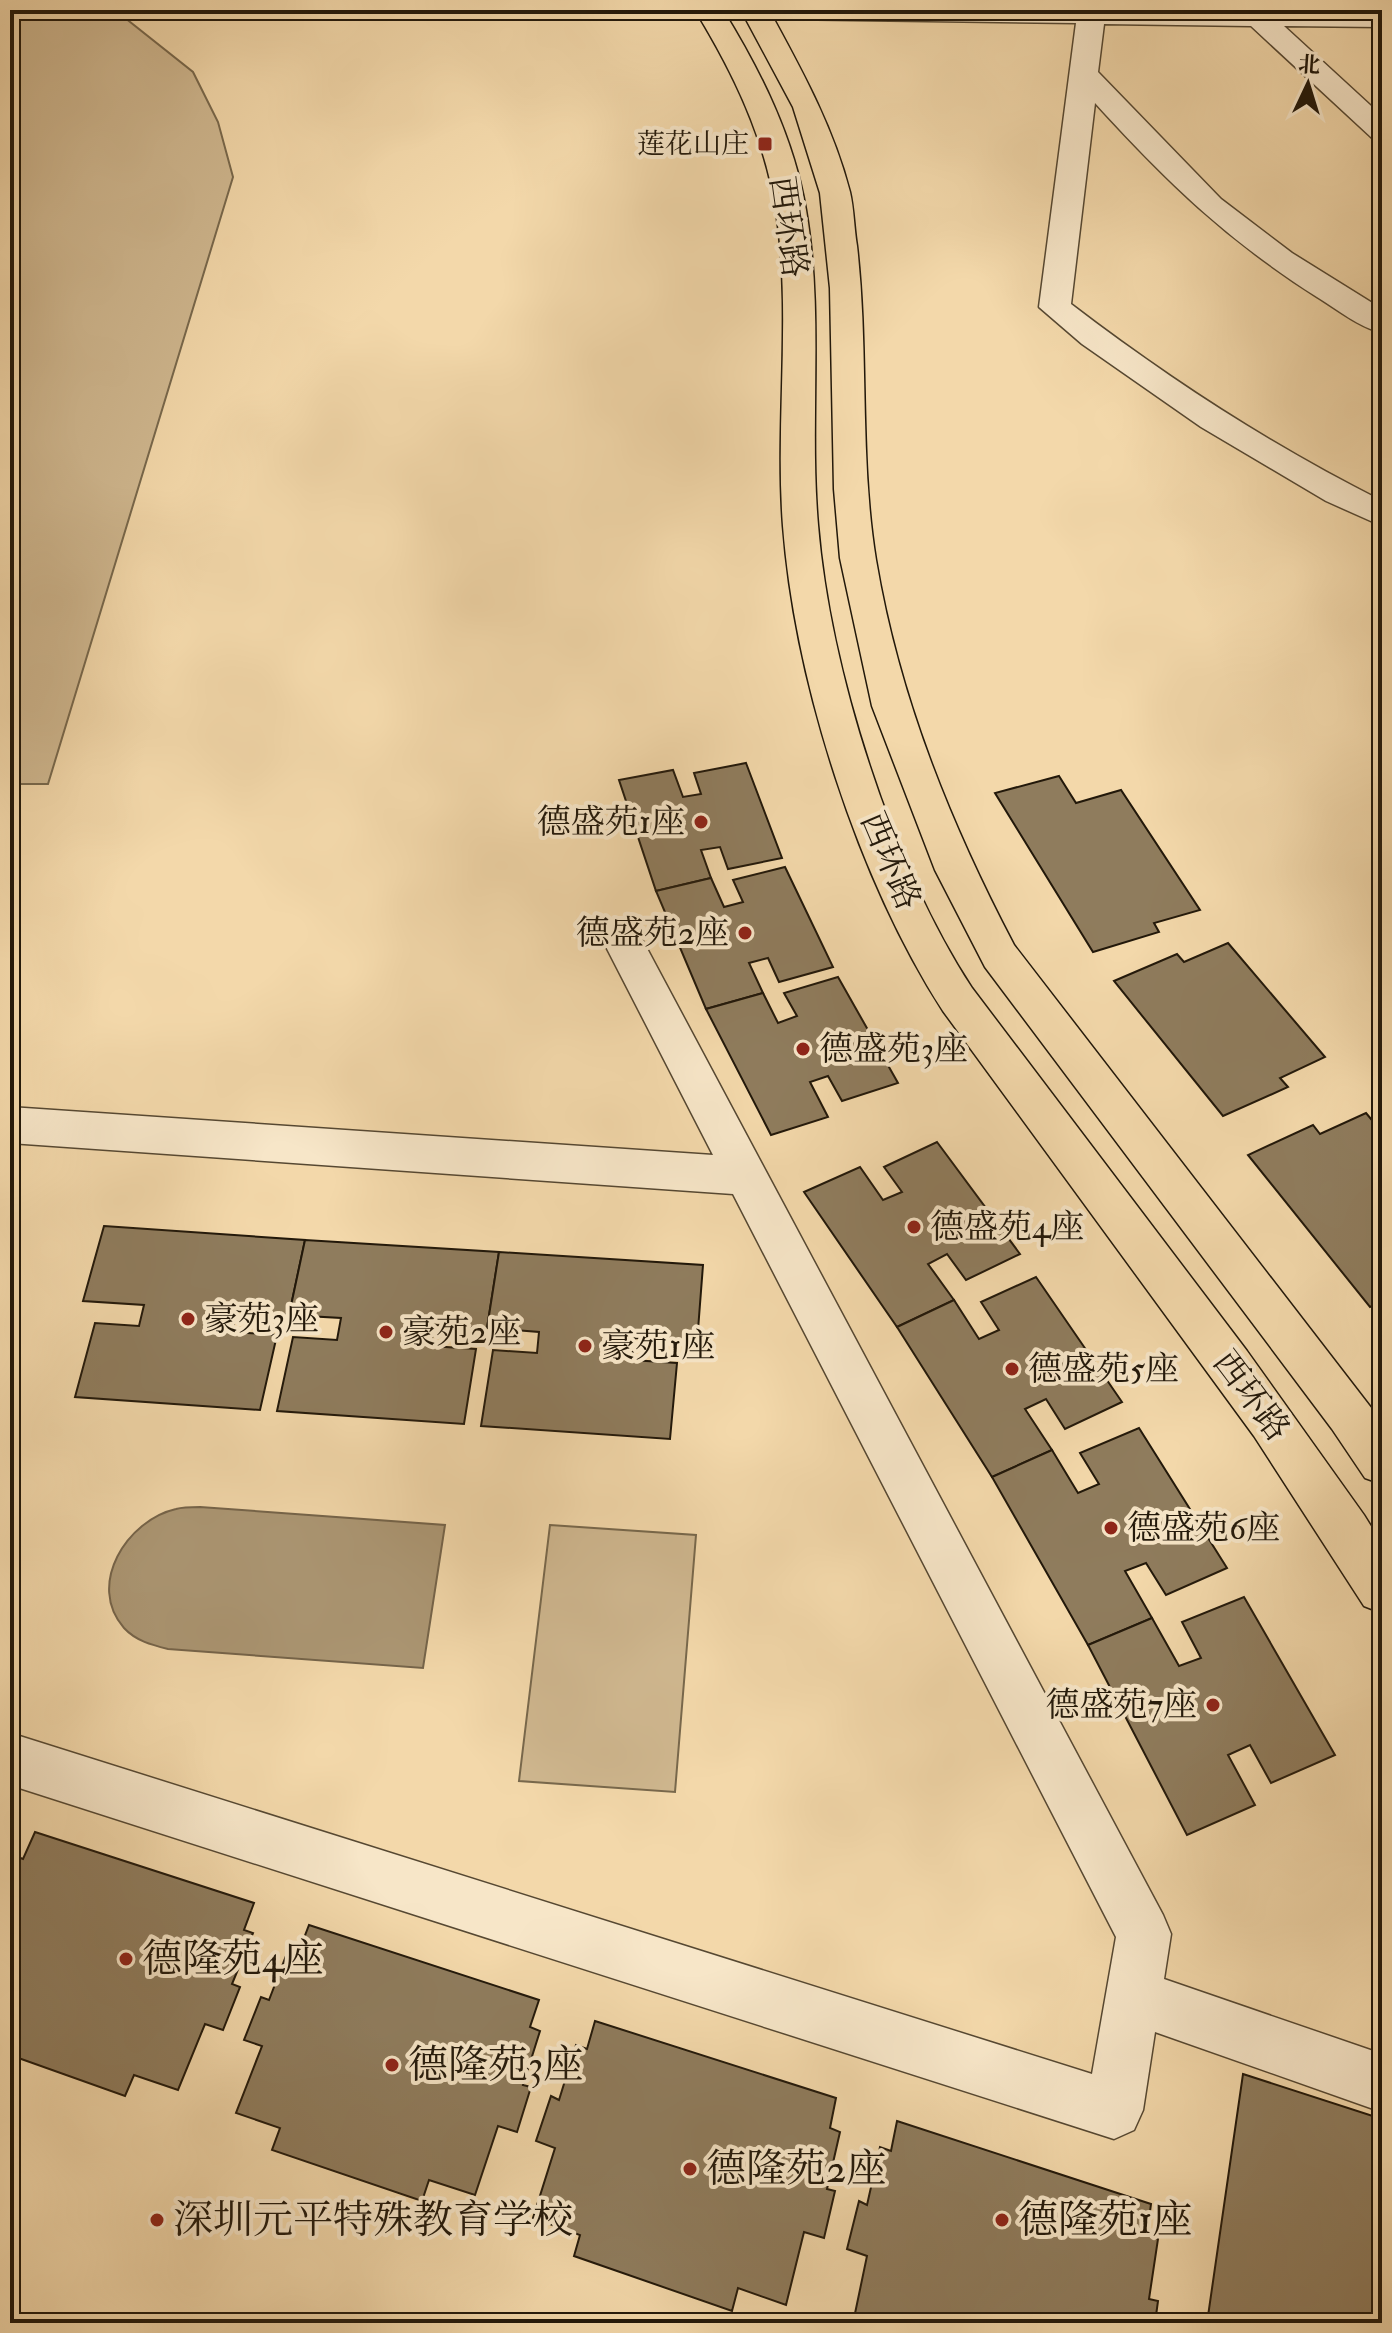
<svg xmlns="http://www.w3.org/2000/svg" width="1392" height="2333" font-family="'IM FELL Double Pica','Noto Serif SC',serif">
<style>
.green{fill:#cfb78f;stroke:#78684c;stroke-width:2}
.water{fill:#ac9774;stroke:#75644a;stroke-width:2}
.building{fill:#8f7c5d;stroke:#22180a;stroke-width:2}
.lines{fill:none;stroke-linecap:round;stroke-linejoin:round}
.minor-casing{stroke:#564832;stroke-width:3}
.major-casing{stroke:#22180a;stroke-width:3}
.minor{fill:#f7e6c8;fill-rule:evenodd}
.major{fill:#f3d8aa;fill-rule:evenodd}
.poi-dot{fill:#8f2418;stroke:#f7e6c8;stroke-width:3}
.labels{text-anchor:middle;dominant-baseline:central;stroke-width:8;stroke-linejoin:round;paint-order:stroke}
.far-poi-label{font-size:28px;fill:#22180a;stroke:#f7e6c8;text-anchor:end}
.street-label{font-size:34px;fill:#22180a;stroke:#f7e6c8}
.poi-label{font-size:34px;fill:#22180a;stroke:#f7e6c8;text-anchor:start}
.near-poi-label{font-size:40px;fill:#22180a;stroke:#f7e6c8;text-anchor:start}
</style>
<rect width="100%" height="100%" fill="#f3d8aa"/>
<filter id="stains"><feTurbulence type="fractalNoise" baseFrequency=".0025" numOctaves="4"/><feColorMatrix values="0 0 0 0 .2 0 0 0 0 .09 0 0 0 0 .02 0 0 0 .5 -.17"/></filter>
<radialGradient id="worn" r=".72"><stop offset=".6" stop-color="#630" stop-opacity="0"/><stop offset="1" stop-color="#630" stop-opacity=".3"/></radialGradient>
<g class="green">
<polygon points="10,10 115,10 193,72 218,122 233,177 48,784 10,784"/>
<polygon points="550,1525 696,1535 675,1792 519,1781"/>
</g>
<path class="water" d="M200 1507 445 1525 423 1668 168 1649C152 1645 136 1641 124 1628 86 1585 127 1520 176 1509 183 1507 192 1507 200 1507Z"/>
<g class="building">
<polygon points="746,763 782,858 728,869 720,847 701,850 711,878 656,891 619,780 673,770 683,797 701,794 694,773"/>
<polygon points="1059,776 1076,803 1121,790 1200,910 1154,923 1159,932 1093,952 995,793"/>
<polygon points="785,867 833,967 779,982 768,958 749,963 763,993 706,1009 656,891 711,878 724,907 743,902 733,880"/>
<polygon points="1228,943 1325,1057 1280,1078 1288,1087 1223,1116 1114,981 1177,954 1184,962"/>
<polygon points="838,977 898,1083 842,1101 828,1076 810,1082 828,1117 771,1135 706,1009 763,993 778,1023 797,1016 784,993"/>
<polygon points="1366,1113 1382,1132 1382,1301 1370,1307 1248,1155 1313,1125 1320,1134"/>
<polygon points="937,1142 1020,1254 966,1280 947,1254 928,1264 954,1300 897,1327 804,1192 860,1167 883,1200 902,1192 884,1167"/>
<polygon points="104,1226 305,1240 289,1315 237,1311 232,1332 277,1335 260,1410 75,1397 95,1323 139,1326 144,1305 83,1301"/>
<polygon points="305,1240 499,1252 487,1328 434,1325 431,1346 476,1349 464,1424 277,1411 293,1337 337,1340 341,1318 289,1315"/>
<polygon points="499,1252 703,1265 697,1343 635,1338 632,1360 677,1363 670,1439 481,1426 493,1350 537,1353 539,1332 487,1328"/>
<polygon points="1036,1277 1122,1402 1065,1429 1046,1399 1025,1409 1052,1450 992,1477 897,1327 954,1300 979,1339 999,1330 981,1302"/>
<polygon points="1139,1428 1227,1568 1166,1595 1146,1563 1125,1571 1152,1618 1088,1645 992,1477 1052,1450 1078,1493 1099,1484 1080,1453"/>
<polygon points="1244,1597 1335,1755 1271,1783 1250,1745 1228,1755 1255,1805 1187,1835 1088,1645 1152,1618 1179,1666 1201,1658 1182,1622"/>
<polygon points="35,1832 254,1903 244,1930 253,1933 232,1984 240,1987 223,2030 205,2024 178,2090 134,2075 125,2096 10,2055 10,1862 13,1855 23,1859"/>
<polygon points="309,1925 539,2000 530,2027 540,2031 523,2085 531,2087 517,2132 498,2126 475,2195 429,2180 422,2201 272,2150 280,2128 236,2113 262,2046 244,2040 261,1997 269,2000 289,1948 299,1951"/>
<polygon points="595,2021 836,2098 830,2128 840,2132 827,2189 835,2191 824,2238 804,2232 786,2305 738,2288 732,2311 574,2256 580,2235 533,2218 555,2148 536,2141 551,2096 559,2100 576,2045 587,2049"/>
<polygon points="1243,2074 1382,2119 1382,2323 1207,2323"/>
<polygon points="897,2121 1151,2204 1147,2235 1158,2239 1149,2299 1158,2301 1155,2323 853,2323 867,2256 847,2249 859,2201 867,2205 880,2147 891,2151"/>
</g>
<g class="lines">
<g class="minor-casing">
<g id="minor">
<path d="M695 10 1382 11V27L1284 26 1382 116V141L1372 138 1251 26 1104 24 1098 72 1221 199 1292 253 1382 309V333C1359 327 1338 310 1317 297 1226 239 1167 182 1095 103L1071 304C1169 379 1272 446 1382 501V526L1326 501 1201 427 1082 344 1039 307 1076 23 709 18 699 16Z"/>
<polygon points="621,921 635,926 1163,1915 1171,1934 1164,1979 1382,2054 1382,2112 1155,2032 1143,2110 1134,2130 1114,2139 10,1785 10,1733 1092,2074 1116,1937 733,1194 10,1143 10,1107 713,1155 601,937 607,926"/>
</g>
</g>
<g class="major-casing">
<g id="major">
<path d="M695 10H723C761 72 794 138 806 210 824 314 809 420 818 525 830 670 892 866 972 988L1247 1351 1364 1515 1382 1544V1613L1364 1606 1254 1436 943 1011C858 879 795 682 783 526 775 421 792 315 776 211 765 138 733 72 695 10Z"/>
<path d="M741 10H769C801 69 833 126 850 192 854 209 854 228 857 246 869 350 859 456 876 560 899 697 950 823 1014 945L1382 1422V1484L1365 1478 1332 1429 985 967 935 870 872 706 840 558 834 489 830 288 820 193 793 107Z"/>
</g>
</g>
<use href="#minor" class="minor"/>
<use href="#major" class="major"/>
</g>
<g class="poi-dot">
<rect x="757" y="136" width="16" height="16" rx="4"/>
<circle cx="701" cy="822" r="8"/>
<circle cx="745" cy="933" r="8"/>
<circle cx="803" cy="1049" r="8"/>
<circle cx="914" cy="1227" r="8"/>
<circle cx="188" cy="1319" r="8"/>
<circle cx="386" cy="1332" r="8"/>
<circle cx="585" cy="1346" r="8"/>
<circle cx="1012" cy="1369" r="8"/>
<circle cx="1111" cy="1528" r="8"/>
<circle cx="1213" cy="1705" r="8"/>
<circle cx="126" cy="1959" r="8"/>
<circle cx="392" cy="2065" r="8"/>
<circle cx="690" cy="2169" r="8"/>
<circle cx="157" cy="2220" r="8"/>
<circle cx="1002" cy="2220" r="8"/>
</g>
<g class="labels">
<g class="far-poi-label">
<text x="749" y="144">莲花山庄</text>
</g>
<g class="street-label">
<text transform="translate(788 227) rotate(82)">西环路</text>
<text transform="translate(890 861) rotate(67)">西环路</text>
<text transform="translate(1251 1396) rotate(53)">西环路</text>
</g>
<g class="poi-label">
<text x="685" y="822" text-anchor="end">德盛苑1座</text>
<text x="729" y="933" text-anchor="end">德盛苑2座</text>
<text x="819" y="1049">德盛苑3座</text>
<text x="930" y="1227">德盛苑4座</text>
<text x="204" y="1319">豪苑3座</text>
<text x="402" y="1332">豪苑2座</text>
<text x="601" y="1346">豪苑1座</text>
<text x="1028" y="1369">德盛苑5座</text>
<text x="1127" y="1528">德盛苑6座</text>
<text x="1197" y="1705" text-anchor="end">德盛苑7座</text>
</g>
<g class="near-poi-label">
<text x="142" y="1959">德隆苑4座</text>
<text x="408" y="2065">德隆苑3座</text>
<text x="706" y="2169">德隆苑2座</text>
<text x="173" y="2220">深圳元平特殊教育学校</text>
<text x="1018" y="2220">德隆苑1座</text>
</g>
</g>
<rect width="1392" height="2333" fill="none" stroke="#f3d8aa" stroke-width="40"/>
<rect x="12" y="12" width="1368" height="2309" fill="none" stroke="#22180a" stroke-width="4"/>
<rect x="20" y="20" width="1352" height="2293" fill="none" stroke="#22180a" stroke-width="2"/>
<g transform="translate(1308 84) rotate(4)" stroke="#f7e6c8" stroke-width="6" paint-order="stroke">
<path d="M0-6L14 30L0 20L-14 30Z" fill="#22180a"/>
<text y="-12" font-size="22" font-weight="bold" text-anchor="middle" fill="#22180a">北</text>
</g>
<rect width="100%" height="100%" filter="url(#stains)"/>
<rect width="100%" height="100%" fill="url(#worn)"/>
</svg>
